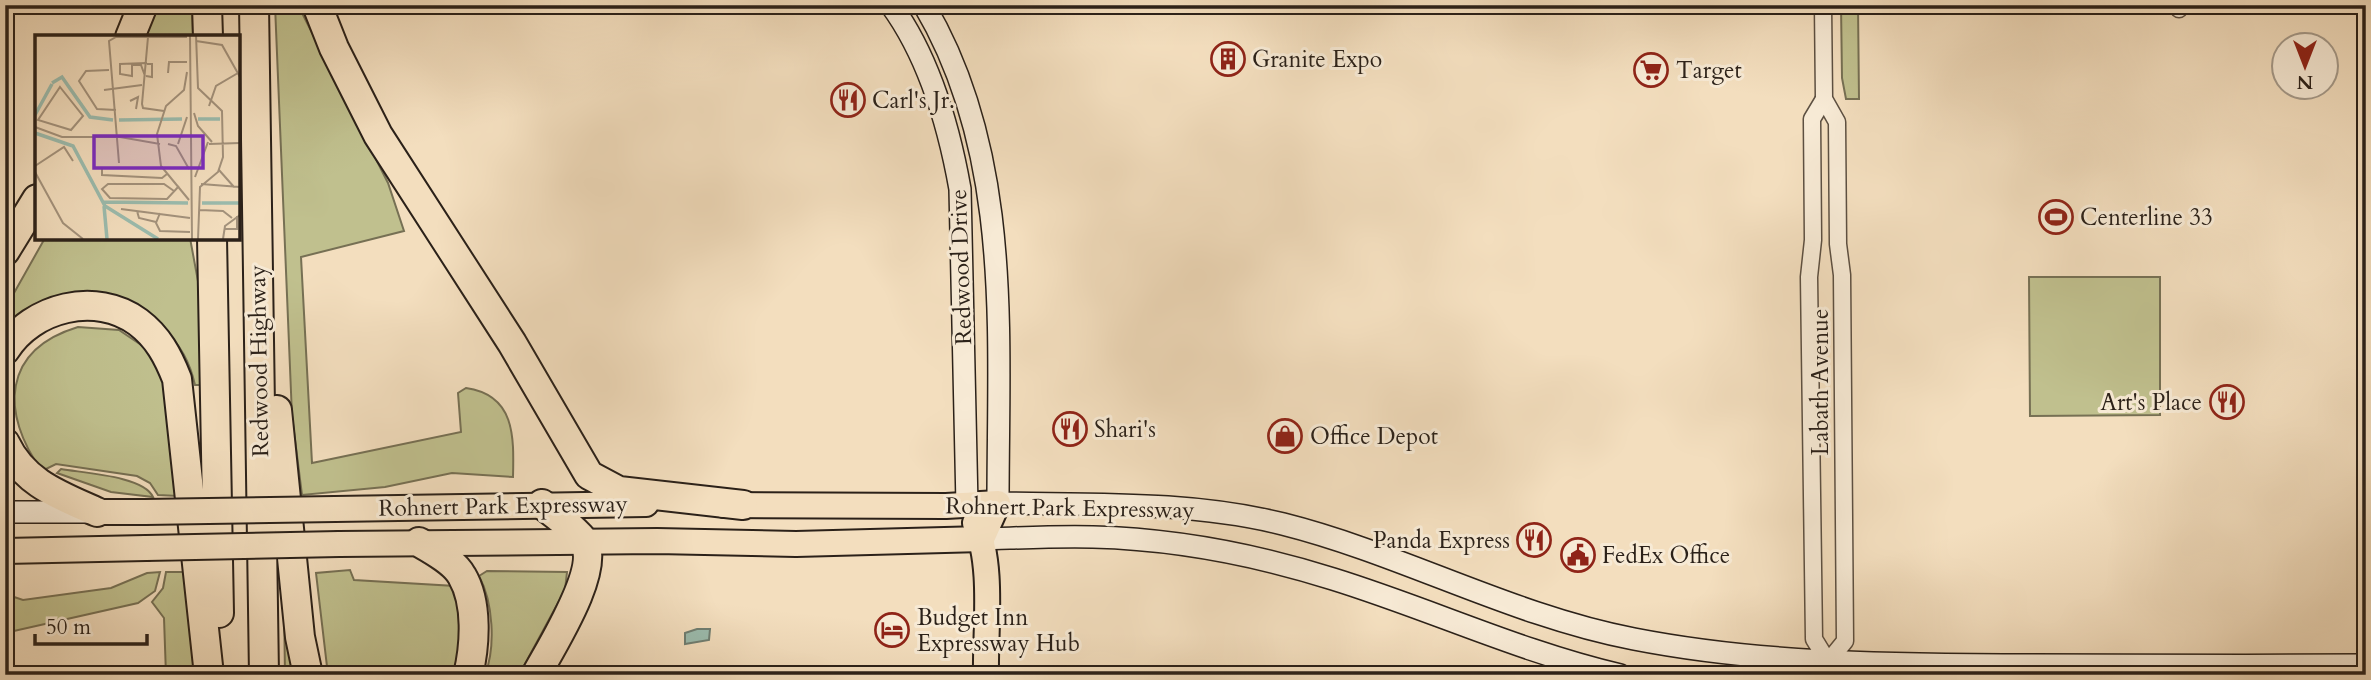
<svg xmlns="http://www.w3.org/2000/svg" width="2371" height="680" font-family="Cardo,serif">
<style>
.green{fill:#c0c08e;stroke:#767054;stroke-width:2}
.water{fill:#9bbcae;stroke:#6e7e72;stroke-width:2}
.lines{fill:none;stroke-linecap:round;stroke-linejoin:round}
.street-casing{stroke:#5d5042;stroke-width:19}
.secondary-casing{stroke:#2b2119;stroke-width:24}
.primary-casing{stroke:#2b2119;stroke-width:28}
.highway-casing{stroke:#2b2119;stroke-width:32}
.street{stroke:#f7ead5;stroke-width:16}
.secondary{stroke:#f7ead5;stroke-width:21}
.primary{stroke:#f3debe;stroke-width:24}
.highway{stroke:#f3debe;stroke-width:28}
.primary-bridge-casing{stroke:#2b2119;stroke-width:28;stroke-linecap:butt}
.primary-bridge{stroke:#f3debe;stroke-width:24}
.labels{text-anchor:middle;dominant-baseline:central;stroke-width:6;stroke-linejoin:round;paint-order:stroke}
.poi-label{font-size:23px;fill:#2b2119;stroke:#f7ead5;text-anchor:start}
.street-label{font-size:23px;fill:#2b2119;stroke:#f7ead5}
.inset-river{fill:none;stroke:#9bbcae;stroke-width:3.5}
.inset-road{fill:none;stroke:#a3927c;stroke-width:2}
.view{fill:#7b2cbf;fill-opacity:0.15;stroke:#7b2cbf;stroke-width:3.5}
.inset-edge{fill:none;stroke:#2b2119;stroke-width:3.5}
</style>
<rect width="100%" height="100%" fill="#f3debe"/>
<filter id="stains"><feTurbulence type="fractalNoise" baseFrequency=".00286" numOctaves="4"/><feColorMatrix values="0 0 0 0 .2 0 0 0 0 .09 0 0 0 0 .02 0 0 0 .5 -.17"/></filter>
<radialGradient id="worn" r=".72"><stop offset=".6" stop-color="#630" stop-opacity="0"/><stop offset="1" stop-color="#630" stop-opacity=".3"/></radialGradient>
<g class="green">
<polygon points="155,5 192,5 193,37 145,37"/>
<path d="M275 5H298L388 183 404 231 301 257 312 463 461 432 458 393 466 388C515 395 514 436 513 477L452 473 385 487 302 495 292 416Z"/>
<polygon points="1841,5 1858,5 1859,99 1846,99 1842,78"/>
<path d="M45 238H190L200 292 202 385H195C184 335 154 319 111 300L5 342V309Z"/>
<polygon points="2029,277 2160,277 2160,415 2030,416"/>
<path d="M78 327 119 330 150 351 163 372 178 496 158 495 150 483 137 476 56 464 42 471C0 413 2 350 78 327Z"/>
<path d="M61 469C83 473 144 476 153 497L111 492 57 473Z"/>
<polygon points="350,570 354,580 455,586 462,620 459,675 328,675 316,573"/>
<path d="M487 571 567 572 565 590 519 675H485C496 646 493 602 479 576Z"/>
<polygon points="160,572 155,591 138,603 5,633 5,594 23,600 111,588 147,573"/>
<polygon points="166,572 192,572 197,675 166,675 164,618 152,602 163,588"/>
<polygon points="284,605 301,675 285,675"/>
</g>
<polygon class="water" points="697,629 710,629 709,640 685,644 685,633"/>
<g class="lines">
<g class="street-casing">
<g id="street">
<polyline points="1823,5 1824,99 1837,122 1838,244 1842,275 1845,641 1828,662"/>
<polyline points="2179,9 2179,5"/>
<polyline points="1824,99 1812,119 1813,240 1809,277 1814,639 1828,662 1827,675"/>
</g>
</g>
<g class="secondary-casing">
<g id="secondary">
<path d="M891 5C929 57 949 127 960 189L967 505"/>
<path d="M924 5C1013 155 998 335 998 503 1093 505 1191 501 1283 524 1402 554 1513 616 1634 639 1757 663 1879 664 2003 665 2124 665 2245 666 2366 665"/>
<polyline points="5,512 88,512"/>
<path d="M982 539C1019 538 1056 536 1093 537 1173 539 1257 555 1333 579 1430 609 1521 652 1620 675"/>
</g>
</g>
<g class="primary-casing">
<g id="primary">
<polyline points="724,505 946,506 998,503 982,539"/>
<polyline points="335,509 646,504"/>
<polyline points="97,512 145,512"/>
<path d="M975 523C994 564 985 629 986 675"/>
<polyline points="339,544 657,541 796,544 982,539"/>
<polyline points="5,551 146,548"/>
</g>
</g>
<g class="highway-casing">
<g id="highway">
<polyline points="207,5 208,37"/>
<polyline points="254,5 264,675"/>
<polyline points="317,5 334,48 378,135 512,343 589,475 619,491 743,505"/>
<polyline points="130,37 143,5"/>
<polyline points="212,238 219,613"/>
<polyline points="5,251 37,199"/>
<path d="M5 350C32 307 96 291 138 322 158 337 168 356 177 379L209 675"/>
<polyline points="277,410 300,637 308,675"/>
<path d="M5 443C24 483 59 495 97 512"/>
<path d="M419 542C433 551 454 561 462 576 478 603 475 646 468 675"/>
<path d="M536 675C550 649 603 567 583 540 573 527 555 515 542 504"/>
</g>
</g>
<use href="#street" class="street"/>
<use href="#secondary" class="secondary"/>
<use href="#primary" class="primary"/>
<use href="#highway" class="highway"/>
<g class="primary-bridge-casing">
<g id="primary-bridge">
<polyline points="145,512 335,509"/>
<polyline points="146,548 339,544"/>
</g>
</g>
<use href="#primary-bridge" class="primary-bridge"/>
</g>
<defs>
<g id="building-ring" transform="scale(1.75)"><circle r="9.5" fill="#f7ead5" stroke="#8f2418" stroke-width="1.5"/><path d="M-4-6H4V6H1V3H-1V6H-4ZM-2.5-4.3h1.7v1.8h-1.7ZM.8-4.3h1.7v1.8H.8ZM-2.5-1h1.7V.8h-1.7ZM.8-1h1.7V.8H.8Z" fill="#8f2418"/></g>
<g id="supermarket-ring" transform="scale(1.75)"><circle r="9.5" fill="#f7ead5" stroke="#8f2418" stroke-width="1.5"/><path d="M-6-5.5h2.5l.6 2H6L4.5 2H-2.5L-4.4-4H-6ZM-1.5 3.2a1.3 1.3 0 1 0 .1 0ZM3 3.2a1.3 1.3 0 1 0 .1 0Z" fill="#8f2418"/></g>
<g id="restaurant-ring" transform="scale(1.75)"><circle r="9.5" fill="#f7ead5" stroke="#8f2418" stroke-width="1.5"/><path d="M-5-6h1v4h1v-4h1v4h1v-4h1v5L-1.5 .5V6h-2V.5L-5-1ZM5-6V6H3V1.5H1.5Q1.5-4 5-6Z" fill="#8f2418"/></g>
<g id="stadium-ring" transform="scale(1.75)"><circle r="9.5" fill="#f7ead5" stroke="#8f2418" stroke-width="1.5"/><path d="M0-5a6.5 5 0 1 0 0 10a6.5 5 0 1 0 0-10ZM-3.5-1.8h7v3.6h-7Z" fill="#8f2418"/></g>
<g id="shop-ring" transform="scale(1.75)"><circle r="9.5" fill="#f7ead5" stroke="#8f2418" stroke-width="1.5"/><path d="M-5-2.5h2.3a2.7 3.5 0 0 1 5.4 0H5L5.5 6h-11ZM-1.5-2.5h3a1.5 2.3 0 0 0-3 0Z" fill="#8f2418"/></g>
<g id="civic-ring" transform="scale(1.75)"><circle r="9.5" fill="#f7ead5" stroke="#8f2418" stroke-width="1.5"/><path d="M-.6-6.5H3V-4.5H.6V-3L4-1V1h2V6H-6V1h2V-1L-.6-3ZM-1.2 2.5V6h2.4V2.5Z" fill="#8f2418"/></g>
<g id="hotel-ring" transform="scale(1.75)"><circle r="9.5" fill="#f7ead5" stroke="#8f2418" stroke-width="1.5"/><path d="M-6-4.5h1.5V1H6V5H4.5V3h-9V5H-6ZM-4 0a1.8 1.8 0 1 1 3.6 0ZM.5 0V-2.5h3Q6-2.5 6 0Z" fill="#8f2418"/></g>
</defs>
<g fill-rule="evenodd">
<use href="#building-ring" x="1228" y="59"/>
<use href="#supermarket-ring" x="1651" y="70"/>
<use href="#restaurant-ring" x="848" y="100"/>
<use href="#stadium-ring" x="2056" y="217"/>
<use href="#restaurant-ring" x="2227" y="402"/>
<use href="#restaurant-ring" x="1070" y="429"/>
<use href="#shop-ring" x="1285" y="436"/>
<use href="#restaurant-ring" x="1534" y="540"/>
<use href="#civic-ring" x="1578" y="555"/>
<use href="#hotel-ring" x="892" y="630"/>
</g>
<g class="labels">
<g class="poi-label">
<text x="1252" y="59">Granite Expo</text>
<text x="1676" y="70">Target</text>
<text x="872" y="100">Carl's Jr.</text>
<text x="2080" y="217">Centerline 33</text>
<text x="2202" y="402" text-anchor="end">Art's Place</text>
<text x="1094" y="429">Shari's</text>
<text x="1310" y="436">Office Depot</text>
<text x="1510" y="540" text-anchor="end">Panda Express</text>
<text x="1602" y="555">FedEx Office</text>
<text x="917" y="617">Budget Inn<tspan x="917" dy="26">Expressway Hub</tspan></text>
</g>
<g class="street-label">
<text transform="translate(961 267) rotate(-92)">Redwood Drive</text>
<text transform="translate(259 361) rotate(-91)">Redwood Highway</text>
<text transform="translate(1820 382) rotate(-90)">Labath Avenue</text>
<text transform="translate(503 506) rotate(-1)">Rohnert Park Expressway</text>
<text transform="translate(1070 508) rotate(1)">Rohnert Park Expressway</text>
</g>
</g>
<g transform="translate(35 35)">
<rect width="205" height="205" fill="#f3debe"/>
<path class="inset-river" d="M17 48 27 42 55 82 78 85M0 80 17 49M163 84H185M84 85 147 84M0 98 38 111 70 171 123 204M68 167 153 168M167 168H205M69 171 72 204"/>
<path class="inset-road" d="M155 0 157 204M161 0 163 53 187 76 188 122 183 137 165 152 163 204M113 2 107 69 108 73 129 76M161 6 187 10 205 42M74 35 51 36 44 46 62 74 81 75M152 37 149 55 131 71 122 99 126 131 154 165M133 38 134 27H152M110 41 106 30H97V41L85 39V29L112 28M111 41 117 42V29H112M25 52 48 81 36 95 3 85ZM69 55 107 50M95 66 103 62 101 74M174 71 181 51 203 38M159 78 163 91 177 107M0 92 27 102H85L125 109M133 109 141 111 154 134M143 109 152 82M174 109 205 108M84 128 74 6 81 2H152M0 131 29 112 38 126M67 132V140L127 143 132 139M184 135 199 152M0 137 28 188 48 204M160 142 173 107M166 149 205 152M139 156 129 149H73L67 154 75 163 132 164 144 151M86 174 155 183M165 175 188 176 197 183M102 176 104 183 121 187M125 178 121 188 125 196 155 197M189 194H202V181M188 204 190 191 205 180"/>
<path class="view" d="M59 101H168V133H59Z"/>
<rect width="205" height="205" class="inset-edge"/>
</g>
<rect width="2371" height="680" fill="none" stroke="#f3debe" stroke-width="28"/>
<rect x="7" y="7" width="2357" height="666" fill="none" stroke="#2b2119" stroke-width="3.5"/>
<rect x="14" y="14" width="2343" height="652" fill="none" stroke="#2b2119" stroke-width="2"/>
<g transform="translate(2305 66) rotate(180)"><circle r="33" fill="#f7ead5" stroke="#a59a8a" stroke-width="2"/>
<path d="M0-5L12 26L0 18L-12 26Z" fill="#8f2418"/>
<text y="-10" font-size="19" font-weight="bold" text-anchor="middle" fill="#2b2119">N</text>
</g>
<path d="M35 634v10h112v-10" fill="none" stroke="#2b2119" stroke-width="3.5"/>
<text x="46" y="634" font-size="21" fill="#2b2119" stroke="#f7ead5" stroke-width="5" paint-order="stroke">50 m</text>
<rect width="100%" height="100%" filter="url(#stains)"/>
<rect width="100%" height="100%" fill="url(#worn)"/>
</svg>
